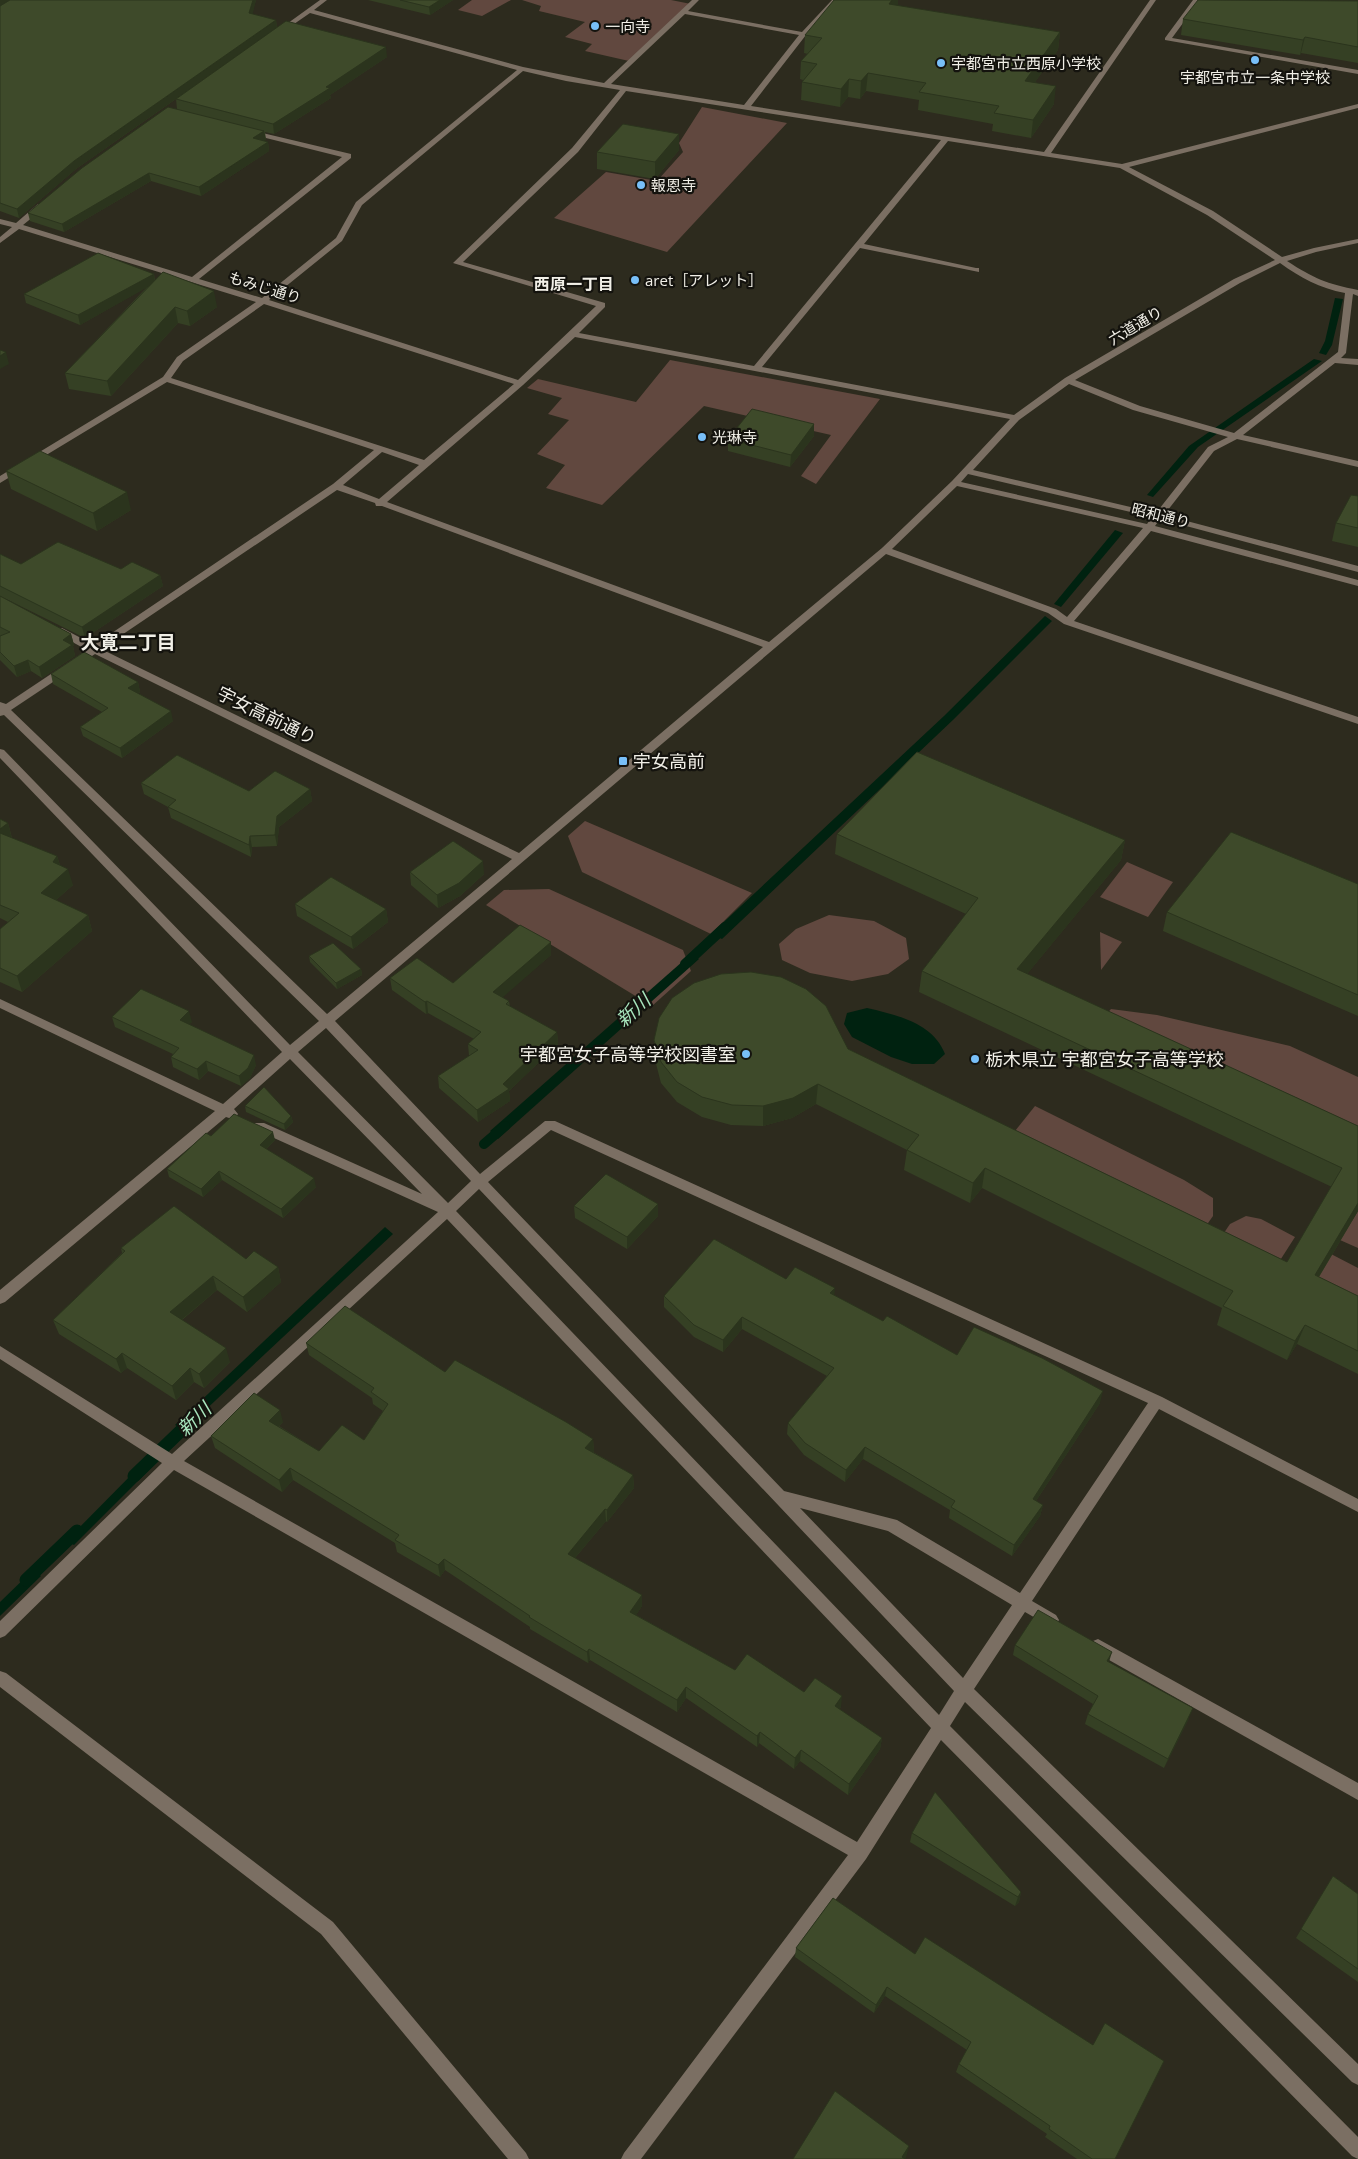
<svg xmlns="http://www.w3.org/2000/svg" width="1358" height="2159" font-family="'Open Sans','Noto Sans JP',sans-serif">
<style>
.green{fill:#61483f}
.water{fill:#002210}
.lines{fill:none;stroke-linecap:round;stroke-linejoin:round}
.stream-far1{stroke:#002210;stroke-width:10}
.stream{stroke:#002210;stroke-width:13}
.minor{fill:#7b6f63;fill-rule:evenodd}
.wall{fill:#354024}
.shaded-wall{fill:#2b341d}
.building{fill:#3e4a2a;stroke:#2b341d}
.poi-dot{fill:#78bff8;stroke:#14130e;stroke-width:2}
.labels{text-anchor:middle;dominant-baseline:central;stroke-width:4.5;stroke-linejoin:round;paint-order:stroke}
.far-poi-label{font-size:15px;fill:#f1efe7;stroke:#14130e;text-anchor:start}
.far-street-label{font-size:15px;fill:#f1efe7;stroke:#14130e}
.far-neighbourhood-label{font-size:16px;font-weight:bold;fill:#f1efe7;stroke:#14130e}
.street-label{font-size:18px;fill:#f1efe7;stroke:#14130e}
.poi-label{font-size:18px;fill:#f1efe7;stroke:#14130e;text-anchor:start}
.neighbourhood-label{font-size:19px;font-weight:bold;fill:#f1efe7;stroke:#14130e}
.water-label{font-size:19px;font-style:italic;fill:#a8e5bd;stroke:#14130e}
</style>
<rect width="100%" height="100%" fill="#2d2b1e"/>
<g class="green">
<polygon points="472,0 511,0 482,16 458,10"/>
<polygon points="522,0 671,0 691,4 629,61 585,51 592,44 565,37 585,22 539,11 541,6"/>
<polygon points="702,107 787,123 667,252 554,218 606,172 657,181 683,152 679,143"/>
<polygon points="670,360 880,399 816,484 801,476 831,435 704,406 602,505 546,488 565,465 537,454 569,420 548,414 562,398 527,388 538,379 636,402"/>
<polygon points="585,821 752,893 711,934 582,872 568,836"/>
<polygon points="1127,862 1173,882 1148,917 1100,897"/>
<polygon points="549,889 683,950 691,971 652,1006 486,905 504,890"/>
<polygon points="829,915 874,921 906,938 909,959 888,974 852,981 810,973 782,960 779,944 796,929"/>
<polygon points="1100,932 1122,942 1101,970"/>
<polygon points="1111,1009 1157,1015 1290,1046 1358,1077 1358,1150 1095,1027"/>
<polygon points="1035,1106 1184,1180 1213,1198 1213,1216 1196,1240 1003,1146"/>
<polygon points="1358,1211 1358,1248 1340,1240"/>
<polygon points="1246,1216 1261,1219 1295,1237 1270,1276 1213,1249 1230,1224"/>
<polygon points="1331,1254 1358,1268 1358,1319 1308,1295"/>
</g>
<g class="water">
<polygon points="1335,298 1343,299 1332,345 1326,355 1319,353 1325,341"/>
<polygon points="1314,359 1322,361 1198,447 1153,497 1147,495 1189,446"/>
<polygon points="1115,530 1123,533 1061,607 1054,604"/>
<polygon points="1045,616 1052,621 954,719 722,939 711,934 944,716"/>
<polygon points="691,954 699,959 498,1139 490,1131"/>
<path d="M867 1008C897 1015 933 1023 945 1054L934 1064H912L891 1057 852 1037 844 1024 847 1013Z"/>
<polygon points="385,1227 393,1234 184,1430 175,1425"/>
<polygon points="141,1465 149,1470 74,1545 66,1541"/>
<polygon points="33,1570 41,1576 0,1616 0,1602"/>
</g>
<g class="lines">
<g class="stream-far1">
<polyline points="685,964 725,927"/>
<polyline points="484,1144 505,1126"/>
</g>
<g class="stream">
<polyline points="134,1476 192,1420"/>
<polyline points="26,1580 77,1531"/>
</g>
<g class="minor">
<path d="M320 0H327L314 10 523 67 604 83 692 0H699L688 11 802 32 832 0H839L806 35 751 106 1044 152 1150 0H1156L1051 153 1122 164 1358 104V108L1129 167 1213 211 1282 257 1314 248 1358 239V243L1316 252 1287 261C1313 278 1327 284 1358 290V296L1353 294 1346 353 1341 358 1358 359V365L1335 363 1243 435 1358 461V467L1237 439 1214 451 1164 515 1358 566V572L1160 519 1155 526 1358 580V586L1151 531 1074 621 1358 717V724L1064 624 1048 613 886 554 335 1021 480 1174 545 1121H555L1162 1397 1358 1499V1512L1159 1409 1032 1601 1056 1615 1059 1620 1056 1625 1051 1627 1025 1612 974 1689 1358 2064V2085L1352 2082 965 1702 950 1726 1358 2137V2159L1352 2156 941 1740 866 1859 641 2159H621L624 2153 848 1855 174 1470 5 1636 0 1638V1621L162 1463 0 1359V1346L172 1454 438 1212 254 1129 253 1126 254 1123H264L422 1194 290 1059 234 1109 238 1114 236 1117 232 1119 226 1117 5 1302 0 1304V1290L215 1111 0 1008V999L223 1104 282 1052 0 758V749L4 750 290 1045 319 1021 4 715 0 716V702L6 704 87 650 54 632V628H62L94 645 333 484 374 450 167 382 0 483V476L163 377 177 357 256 302 19 229 0 243V237L12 227 0 224V219L16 223 38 204H44V208L23 225 192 277 342 157 246 133V129L351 154V158L199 279 262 298 336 238 356 202 517 70 310 13 281 33H277V31ZM685 14 799 35 744 105 611 84ZM523 71 566 81 620 90 572 148 453 263 596 306 518 380 269 300 342 241 362 205ZM626 91 941 140 754 366 579 333 605 307V303L463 262 578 152ZM948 141 1120 168 1207 215 1275 260 1234 279 1065 378 1014 415 762 367 860 248 979 272V268H976L864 244ZM1280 263C1301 278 1319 288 1345 293L1338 352 1234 433 1140 406 1075 380 1240 283ZM264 304 514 384 424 460 171 378 183 361ZM575 337 1010 419 952 481 882 548 769 642 387 502 523 385ZM1069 384 1133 410 1228 437 1208 447 1156 513 973 470 1019 420ZM382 452 419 465 379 499 343 485ZM968 474 1152 517 1147 524 961 482ZM957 486 1143 528 1067 617 1056 609 892 549ZM337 490 375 503 376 506H382L763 647 519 853 101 649ZM95 654 512 859 327 1014 11 710ZM326 1028 471 1181 448 1203 298 1052ZM551 1130 1148 1403 1020 1593 897 1520 784 1491 488 1182ZM479 1189 954 1691 939 1715 456 1211ZM447 1219 931 1728 857 1842 184 1461ZM800 1508 888 1531 1012 1605 963 1678Z"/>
<polygon points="1193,0 1200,0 1172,38 1358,70 1358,74 1165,40 1165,38"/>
<polygon points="1098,1639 1358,1783 1358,1800 1093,1651 1090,1646 1093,1641"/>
<polygon points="0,1671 6,1673 333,1922 526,2153 529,2159 508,2159 321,1934 0,1687"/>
</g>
</g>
<g class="wall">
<polygon points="0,0 256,0 252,14 276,20 277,28 387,57 330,95 331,98 274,134 265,132 266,140 263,141 268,142 269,151 201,196 151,181 64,232 30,221 28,213 177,109 176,99 76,169 19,218 0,211"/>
<polygon points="368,0 453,0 430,15"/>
<polygon points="898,0 898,6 1060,32 1058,50 1035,82 1054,104 1031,138 992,131 993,124 918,110 919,100 866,91 860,99 848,97 840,107 801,100 802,82 803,80 800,79 801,61 808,54 804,53 805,35"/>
<polygon points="1358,1 1358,63 1301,53 1300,55 1181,35 1183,19"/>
<polygon points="679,150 655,179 597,169 597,152"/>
<polygon points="154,274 155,280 217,307 190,326 178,323 111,396 69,389 65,373 147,287 80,325 26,303 24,294"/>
<polygon points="814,424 814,436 790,467 728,451 728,439"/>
<polygon points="6,471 131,510 97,531 11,489"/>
<polygon points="1358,496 1358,547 1332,541 1336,523"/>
<polygon points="0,554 21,564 121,569 160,575 163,586 85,638 0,596"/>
<polygon points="0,596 71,634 74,645 73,646 75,656 42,678 31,671 17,677 0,660"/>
<polygon points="51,674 138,682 140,692 138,694 173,721 122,758 83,736 80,727 102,712 53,684"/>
<polygon points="141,783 249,791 310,789 312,801 279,827 277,846 252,847 251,857 171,818 168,807 144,794"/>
<polygon points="0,819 8,823 12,838 57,856 60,865 73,885 56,900 88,915 92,931 22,992 0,982 0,929 8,922 0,918"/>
<polygon points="837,834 1125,840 1121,860 1027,974 1358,1126 1358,1211 1319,1277 1358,1296 1358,1374 1297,1344 1287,1360 1217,1325 1222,1308 982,1188 970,1203 904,1170 907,1150 816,1104 792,1118 763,1126 731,1125 702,1117 677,1102 661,1083 655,1060 654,1040 848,1049 1287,1262 1332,1187 919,992 922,971 966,914 835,854"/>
<polygon points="410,872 484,874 460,896 438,908 411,885"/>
<polygon points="1358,884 1358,1016 1163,931 1167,912"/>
<polygon points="295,904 386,909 388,922 353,949 297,916"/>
<polygon points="551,942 551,955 502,997 509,1001 510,1007 557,1032 558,1044 509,1091 510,1101 478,1122 439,1088 438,1076 469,1056 468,1044 474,1039 428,1013 426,1014 392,990 390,978 453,983"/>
<polygon points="309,956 361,969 362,975 337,989 310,962"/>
<polygon points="112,1017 192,1022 189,1024 256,1065 250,1078 241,1086 208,1071 199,1080 173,1067 171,1057 173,1054 115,1027"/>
<polygon points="245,1106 291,1116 293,1122 285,1130 246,1112"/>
<polygon points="211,1136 275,1140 266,1149 316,1187 283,1218 222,1180 203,1197 169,1177 167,1169"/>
<polygon points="574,1206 658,1216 627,1249 575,1218"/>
<polygon points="121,1248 246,1259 278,1267 281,1282 247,1312 217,1290 182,1320 230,1362 204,1388 194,1382 176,1400 127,1368 121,1373 59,1334 53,1320 122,1253"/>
<polygon points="786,1279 834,1295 883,1321 957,1355 1100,1403 1036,1501 1043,1505 1040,1516 1012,1556 949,1518 950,1510 863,1459 845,1482 804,1455 787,1434 788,1423 827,1376 742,1329 723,1352 694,1337 664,1307 664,1296"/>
<polygon points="306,1343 445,1372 593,1439 594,1451 593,1452 633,1475 634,1488 607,1522 606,1521 575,1558 642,1606 636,1615 735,1670 804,1692 841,1707 839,1709 882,1738 880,1749 848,1795 800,1761 794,1769 759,1743 757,1747 686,1698 677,1712 590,1660 588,1663 530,1629 530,1627 445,1570 440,1577 397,1552 395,1543 293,1480 282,1492 215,1448 211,1436 283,1422 279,1426 319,1451 364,1440 383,1411 373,1404 372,1398 309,1355"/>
<polygon points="1015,1645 1109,1662 1189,1718 1164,1768 1085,1724 1088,1714 1093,1704 1013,1655"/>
<polygon points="912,1833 1021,1892 1019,1902 1015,1906 910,1842"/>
<polygon points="1333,1876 1358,1894 1358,1982 1296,1938"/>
<polygon points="833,1898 1115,2159 1077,2159 1045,2137 1047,2134 956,2072 959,2064 967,2050 885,1996 874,2013 795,1957 796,1948"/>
</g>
<g class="shaded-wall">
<polygon points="0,0 11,0 0,7"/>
<polygon points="253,0 256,0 251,21 249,13"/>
<polygon points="440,0 453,0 430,15 429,7"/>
<polygon points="892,0 898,0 898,9 889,4"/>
<polygon points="276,20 277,28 76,169 19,218 17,209 74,161"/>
<polygon points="1060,32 1058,50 1023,99 1025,81"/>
<polygon points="1305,37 1301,53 1300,55 1303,40"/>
<polygon points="386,47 387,57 330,95 331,98 274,134 273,124 326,87"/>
<polygon points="868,73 866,91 860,99 861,81"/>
<polygon points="849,79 848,97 840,107 841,89"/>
<polygon points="1056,86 1054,104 1031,138 1033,120"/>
<polygon points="264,131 266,140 254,147 253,138"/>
<polygon points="679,134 679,150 655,179 655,162"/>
<polygon points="268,142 269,151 201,196 199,187"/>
<polygon points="149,173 151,181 64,232 62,224"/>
<polygon points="154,274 155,283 80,325 78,315"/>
<polygon points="214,291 217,307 190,326 187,311"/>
<polygon points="175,307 178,323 111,396 107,381"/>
<polygon points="6,352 9,364 0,369 0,356"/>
<polygon points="814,424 814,436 790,467 791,455"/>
<polygon points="127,492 131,510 97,531 93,513"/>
<polygon points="160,575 163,586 85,638 82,627"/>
<polygon points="71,634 74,645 73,646 75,656 42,678 39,667 63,640"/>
<polygon points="28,660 31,671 17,677 14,666"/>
<polygon points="138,682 140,692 131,698 128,688"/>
<polygon points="171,711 173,721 122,758 120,748"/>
<polygon points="310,789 312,801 279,827 277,846 275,835 277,816"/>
<polygon points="8,823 12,839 0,841 0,829"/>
<polygon points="250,836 252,847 251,857 249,845"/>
<polygon points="1125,840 1121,860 1014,990 1017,969"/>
<polygon points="57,856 62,872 53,862"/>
<polygon points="483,861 484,874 460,896 438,908 437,895"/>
<polygon points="68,869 73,885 46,909 41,893"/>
<polygon points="386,909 388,922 353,949 351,937"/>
<polygon points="88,915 92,931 22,992 17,976"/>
<polygon points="551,942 551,955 494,1005 493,992"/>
<polygon points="361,969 362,975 337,989 336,983"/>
<polygon points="427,1001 428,1013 426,1014 425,1002"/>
<polygon points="189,1011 192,1022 183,1030 180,1020"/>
<polygon points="557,1032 558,1044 509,1091 510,1101 478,1122 477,1110 503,1084"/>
<polygon points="254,1055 256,1065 250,1078 241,1086 239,1076"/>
<polygon points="206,1061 208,1071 199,1080 197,1069"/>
<polygon points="818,1084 816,1104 792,1118 763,1126 763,1106"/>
<polygon points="291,1116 293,1122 285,1130 284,1124"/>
<polygon points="273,1132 275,1140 262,1153 260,1145"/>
<polygon points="985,1168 982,1188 970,1203 973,1183"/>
<polygon points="219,1171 222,1180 203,1197 201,1189"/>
<polygon points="314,1178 316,1187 283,1218 281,1209"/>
<polygon points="1358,1203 1358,1211 1308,1295 1315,1275"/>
<polygon points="658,1204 658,1216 627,1249 627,1237"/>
<polygon points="278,1267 281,1282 247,1312 243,1297"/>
<polygon points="213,1276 217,1290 174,1326 170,1312"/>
<polygon points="835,1288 834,1300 830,1293"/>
<polygon points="742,1317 742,1329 723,1352 723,1340"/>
<polygon points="1305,1325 1297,1344 1287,1360 1295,1341"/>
<polygon points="226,1348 230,1362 204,1388 199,1374"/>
<polygon points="122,1353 127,1368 121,1373 116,1359"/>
<polygon points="190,1368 194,1382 176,1400 172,1386"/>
<polygon points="1103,1391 1100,1403 1030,1510 1033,1499"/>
<polygon points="280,1410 283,1422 272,1433 269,1421"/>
<polygon points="593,1439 594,1451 586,1460 585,1448"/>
<polygon points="865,1447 863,1459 845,1482 846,1470"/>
<polygon points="290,1468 293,1480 282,1492 279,1480"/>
<polygon points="633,1475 634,1488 607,1522 607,1510"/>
<polygon points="1043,1505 1040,1516 1012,1556 1014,1545"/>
<polygon points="605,1509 606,1521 569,1565 568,1554"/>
<polygon points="444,1559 445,1570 440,1577 438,1565"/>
<polygon points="642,1595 642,1606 631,1623 630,1612"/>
<polygon points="589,1649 590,1660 588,1663 587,1652"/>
<polygon points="1112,1652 1109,1662 1104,1671 1107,1661"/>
<polygon points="686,1687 686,1698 677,1712 677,1700"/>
<polygon points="842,1696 841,1707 833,1717 835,1706"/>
<polygon points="1193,1708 1189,1718 1164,1768 1168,1759"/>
<polygon points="760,1732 759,1743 757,1747 757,1736"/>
<polygon points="882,1738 880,1749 848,1795 849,1784"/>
<polygon points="801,1750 800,1761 794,1769 795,1758"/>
<polygon points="1021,1892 1019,1902 1015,1906 1018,1897"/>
<polygon points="887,1987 885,1996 874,2013 876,2005"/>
<polygon points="909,2146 906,2158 905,2159 902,2157"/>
</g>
<g class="building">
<polygon points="10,0 253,0 249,13 276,20 74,161 17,209 0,203 0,6"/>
<polygon points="400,0 440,0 429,7"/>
<polygon points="834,0 892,0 889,4 1060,32 1025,81 1056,86 1033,120 994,113 999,106 919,92 926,83 868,73 861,81 849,79 841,89 802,82 817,64 801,61 822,38 805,35"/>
<polygon points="1198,0 1358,1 1358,47 1305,37 1303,40 1183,19"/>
<polygon points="286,21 386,47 326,87 330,88 273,124 176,99"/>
<polygon points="168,107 264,131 253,138 268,142 199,187 149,173 62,224 28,213 82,168"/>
<polygon points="623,124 679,134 655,162 597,152"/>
<polygon points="98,253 154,274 78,315 24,294"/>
<polygon points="163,272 214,291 187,311 175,307 107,381 65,373"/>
<polygon points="0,350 6,352 0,356"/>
<polygon points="752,409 814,424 791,455 728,439"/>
<polygon points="40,451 127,492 93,513 6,471"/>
<polygon points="1351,495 1358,496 1358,528 1336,523"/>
<polygon points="58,542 121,569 132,562 160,575 82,627 0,586 0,554 21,564"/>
<polygon points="0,596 71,634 63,640 72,645 39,667 28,660 14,666 0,652 0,636 10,632 0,627"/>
<polygon points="84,652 138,682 128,688 171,711 120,748 80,727 108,708 51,674"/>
<polygon points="917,752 1125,840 1017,969 1358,1126 1358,1203 1315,1275 1358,1296 1358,1351 1305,1325 1295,1341 1223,1306 1233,1291 985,1168 973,1183 907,1150 919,1135 818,1084 793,1098 763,1106 732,1105 702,1097 677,1082 661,1062 654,1040 659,1018 672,998 694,983 721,974 751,972 781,977 806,989 826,1006 848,1049 1287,1262 1342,1168 922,971 978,898 837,834"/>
<polygon points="177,755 249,791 275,771 310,789 277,816 275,835 250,836 249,845 168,807 176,800 141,783"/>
<polygon points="0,819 8,823 0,829"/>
<polygon points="1231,832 1358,884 1358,995 1167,912"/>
<polygon points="0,833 57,856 53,862 68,869 41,893 88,915 17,976 0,968 0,929 19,913 0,905"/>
<polygon points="453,841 483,861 459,883 437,895 410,872"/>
<polygon points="331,877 386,909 351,937 295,904"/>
<polygon points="520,925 551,942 493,992 509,1001 506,1004 557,1032 503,1084 509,1089 477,1110 438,1076 478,1050 468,1044 481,1032 427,1001 425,1002 390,978 417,958 453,983"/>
<polygon points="333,943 361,969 336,983 309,956"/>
<polygon points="141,989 189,1011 180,1020 254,1055 248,1068 239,1076 206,1061 197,1069 171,1057 179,1048 112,1017"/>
<polygon points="264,1087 291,1116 284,1124 245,1106"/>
<polygon points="234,1114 273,1132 260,1145 314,1178 281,1209 219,1171 201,1189 167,1169 206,1133 211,1136"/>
<polygon points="606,1174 658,1204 627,1237 574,1206"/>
<polygon points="174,1206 246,1259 254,1251 278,1267 243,1297 213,1276 170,1312 226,1348 199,1374 190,1368 172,1386 122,1353 116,1359 53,1320 125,1251 121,1248"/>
<polygon points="714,1239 786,1279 795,1267 835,1288 830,1293 883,1321 887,1316 957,1355 974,1327 1042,1358 1103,1391 1033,1499 1043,1505 1014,1545 951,1507 955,1501 865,1447 846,1470 805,1443 788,1423 834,1368 742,1317 723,1340 694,1325 664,1296"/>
<polygon points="345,1306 445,1372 455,1360 566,1422 593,1439 585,1448 633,1475 607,1510 605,1509 568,1554 642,1595 630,1612 735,1670 747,1654 804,1692 815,1678 842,1696 835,1706 882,1738 849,1784 801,1750 795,1758 760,1732 757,1736 686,1687 677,1700 589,1649 587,1652 529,1617 530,1616 444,1559 438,1565 395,1540 399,1535 290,1468 279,1480 211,1436 254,1393 280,1410 269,1421 319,1451 342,1425 364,1440 388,1404 371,1392 374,1388 306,1343"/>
<polygon points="1038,1610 1112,1652 1107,1661 1193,1708 1168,1759 1088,1714 1098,1696 1015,1645"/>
<polygon points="935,1792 1021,1892 1018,1897 912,1833"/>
<polygon points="1333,1876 1358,1894 1358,1969 1301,1929"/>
<polygon points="833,1898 915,1954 925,1937 1093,2045 1105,2023 1164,2061 1115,2159 1092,2159 1049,2129 1050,2126 959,2064 971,2042 887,1987 876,2005 796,1948"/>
<polygon points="835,2091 909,2146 902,2157 905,2159 793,2159"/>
</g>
<g class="poi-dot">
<circle cx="595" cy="26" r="5"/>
<circle cx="1255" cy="60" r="5"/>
<circle cx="941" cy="63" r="5"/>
<circle cx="641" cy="185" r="5"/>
<circle cx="635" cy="280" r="5"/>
<circle cx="702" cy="437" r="5"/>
<rect x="618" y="756" width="10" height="10" rx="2.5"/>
<circle cx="746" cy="1054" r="5"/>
<circle cx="975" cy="1059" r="5"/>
</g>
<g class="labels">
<g class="far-poi-label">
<text x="605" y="26">一向寺</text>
<text x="951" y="63">宇都宮市立西原小学校</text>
<text x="1255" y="77" text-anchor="middle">宇都宮市立一条中学校</text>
<text x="651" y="185">報恩寺</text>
<text x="645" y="280">aret［アレット］</text>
<text x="712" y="437">光琳寺</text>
</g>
<g class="far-street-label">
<text transform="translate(265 287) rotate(17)">もみじ通り</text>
<text transform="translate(1135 325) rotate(-31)">六道通り</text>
<text transform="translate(1161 515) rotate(14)">昭和通り</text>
</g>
<g class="far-neighbourhood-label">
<text x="574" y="284">西原一丁目</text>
</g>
<g class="street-label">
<text transform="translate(267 715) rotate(26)">宇女高前通り</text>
</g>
<g class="poi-label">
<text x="633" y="761">宇女高前</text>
<text x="736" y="1054" text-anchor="end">宇都宮女子高等学校図書室</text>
<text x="985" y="1059">栃木県立 宇都宮女子高等学校</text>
</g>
<g class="neighbourhood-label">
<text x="128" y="642">大寛二丁目</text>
</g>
<g class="water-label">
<text transform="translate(633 1010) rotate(-42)">新川</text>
<text transform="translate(194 1419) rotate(-44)">新川</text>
</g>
</g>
</svg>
